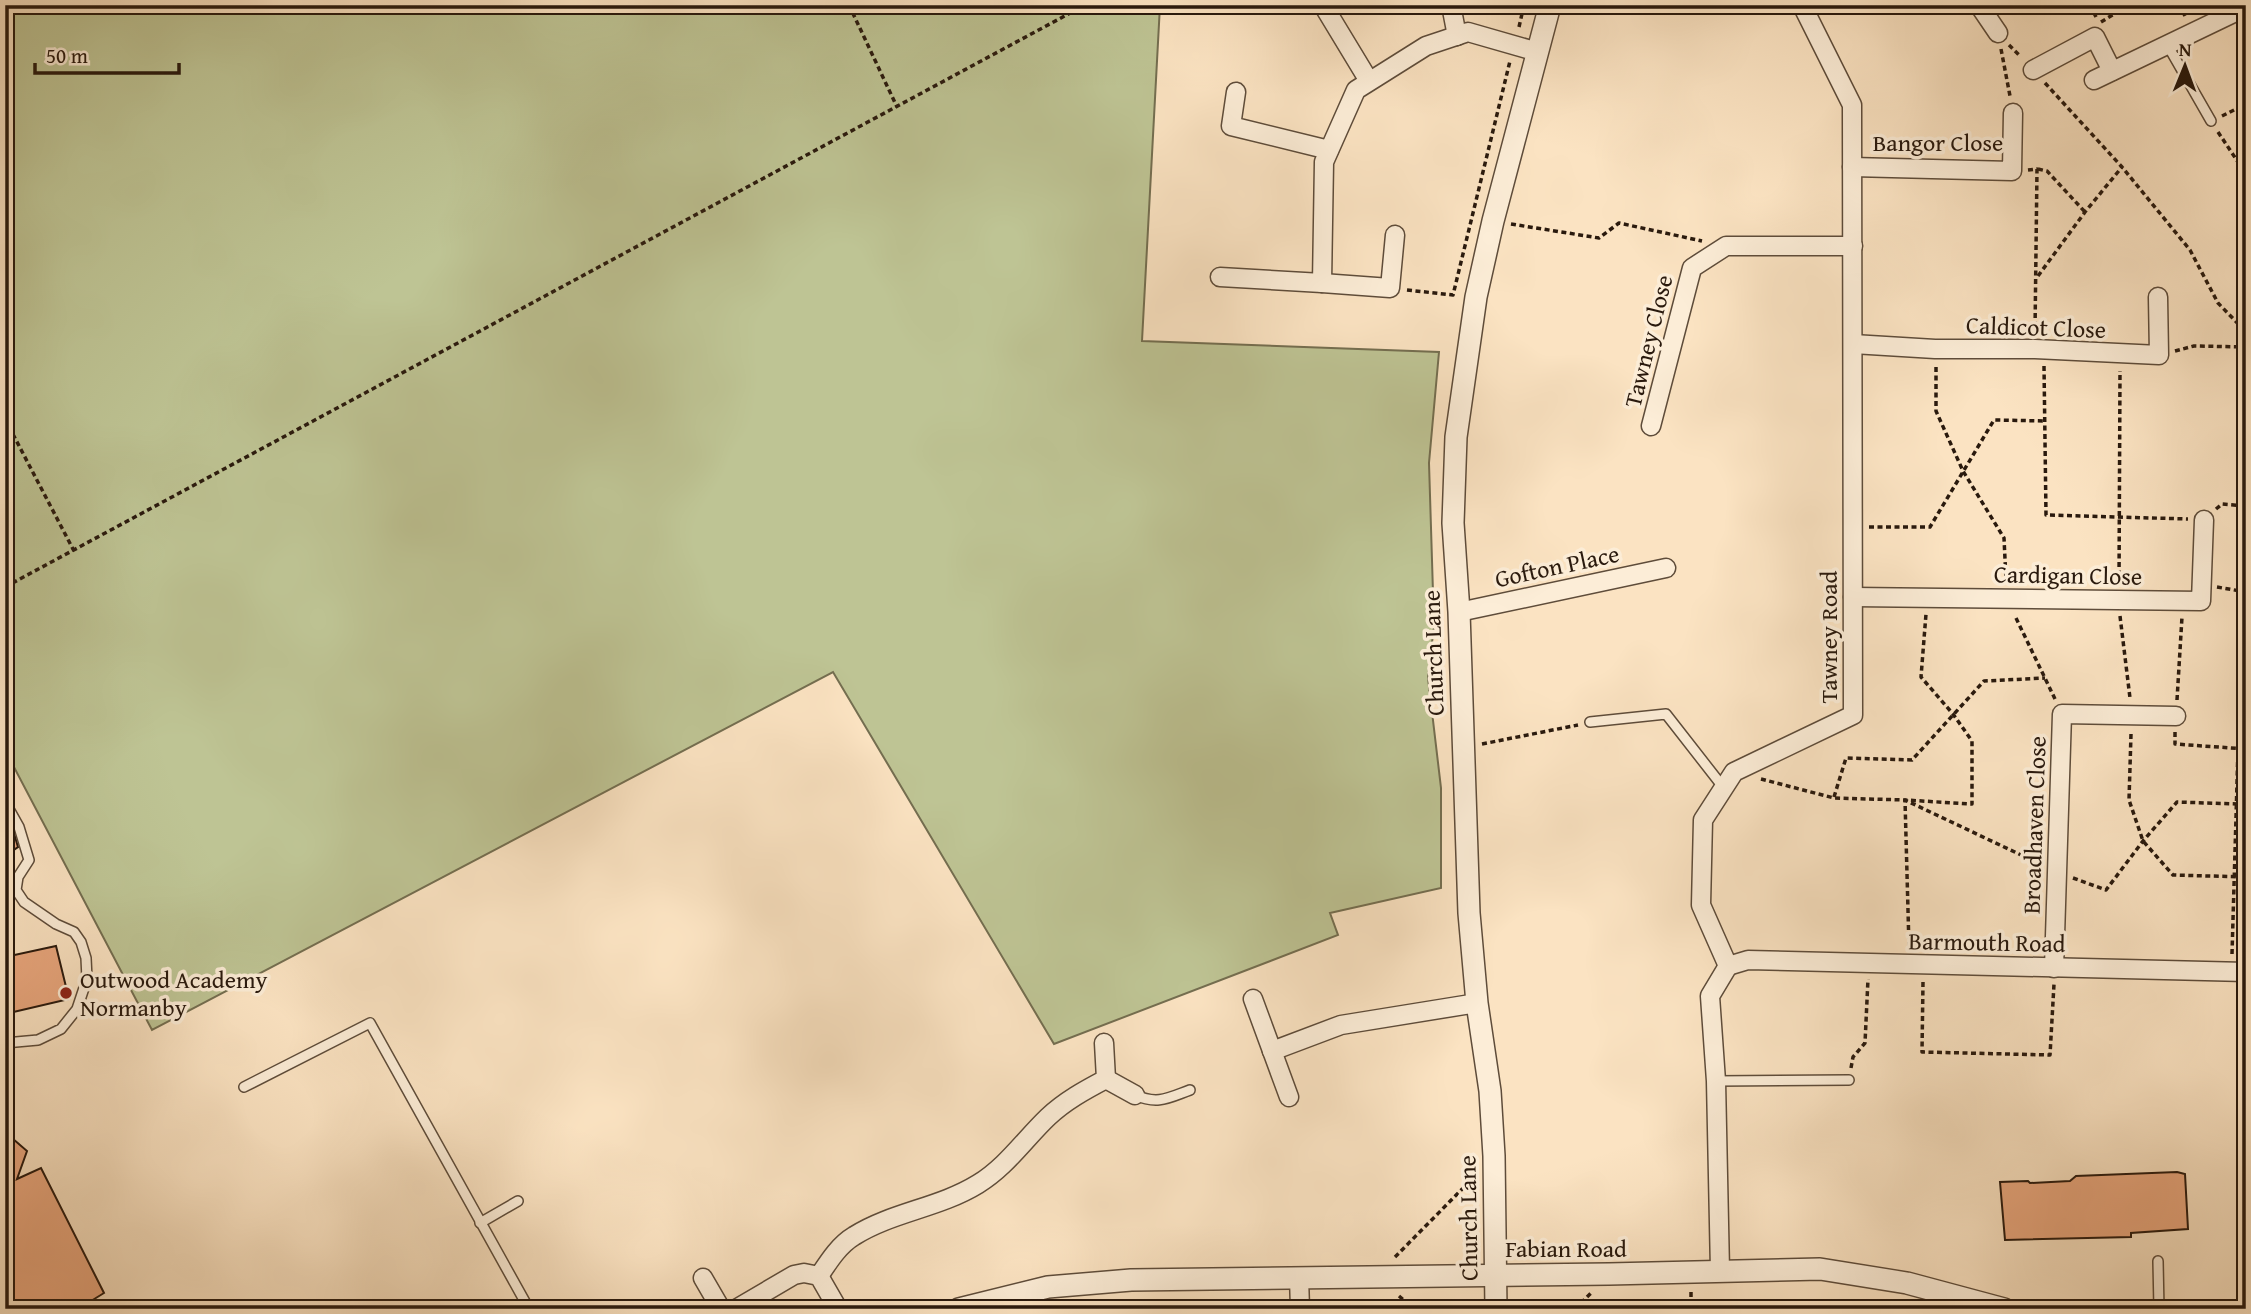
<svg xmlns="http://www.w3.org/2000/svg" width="2251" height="1314" font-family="'Gentium Book Plus',serif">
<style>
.green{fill:#bec494;stroke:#746e50;stroke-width:2}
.building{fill:#e9a77e;stroke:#29190d;stroke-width:2}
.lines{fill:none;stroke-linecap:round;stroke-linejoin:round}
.service-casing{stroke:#5e4c3a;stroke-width:12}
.minor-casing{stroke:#5e4c3a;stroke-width:21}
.tertiary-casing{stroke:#5e4c3a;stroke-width:24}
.path{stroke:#29190d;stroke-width:3.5;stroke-dasharray:5 3.5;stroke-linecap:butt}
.service{stroke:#fcedd7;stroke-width:9}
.minor{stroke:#fcedd7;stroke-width:18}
.tertiary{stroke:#fcedd7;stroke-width:21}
.poi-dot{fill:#8f2418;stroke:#fcedd7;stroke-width:2.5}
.labels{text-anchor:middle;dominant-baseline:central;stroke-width:7;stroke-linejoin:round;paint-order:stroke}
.street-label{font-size:24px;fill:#29190d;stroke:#fcedd7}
.poi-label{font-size:24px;fill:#29190d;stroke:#fcedd7;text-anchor:start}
</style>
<rect width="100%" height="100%" fill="#fbe3c2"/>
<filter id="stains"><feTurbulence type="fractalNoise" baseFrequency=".00286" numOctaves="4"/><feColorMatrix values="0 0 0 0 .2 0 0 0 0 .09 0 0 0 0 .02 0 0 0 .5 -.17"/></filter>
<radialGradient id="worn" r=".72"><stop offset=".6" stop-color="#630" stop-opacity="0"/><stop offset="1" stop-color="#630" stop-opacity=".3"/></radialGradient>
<polygon class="green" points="5,5 1160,5 1142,341 1439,352 1429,463 1434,625 1428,678 1441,788 1441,888 1330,913 1338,935 1054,1044 833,672 152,1030 5,750"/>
<g class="building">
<polygon points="5,819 13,830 18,847 5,856"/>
<polygon points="56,946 69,999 5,1014 5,957"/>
<polygon points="5,1132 27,1151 17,1179 41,1168 104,1293 78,1309 72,1301 48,1302 47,1309 12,1309 5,1264"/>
<polygon points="2177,1172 2185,1174 2188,1229 2131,1233 2131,1237 2005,1240 2000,1182 2028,1181 2030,1183 2070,1181 2076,1176"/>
</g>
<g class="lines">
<g class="service-casing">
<g id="service">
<polyline points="2168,46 2211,121"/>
<polyline points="1590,722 1666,714 1723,787"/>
<polyline points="5,802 19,827 29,860 18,877 16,890 24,902 56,924 74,932 81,942 86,958 87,979 77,1009 61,1029 38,1040 5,1043"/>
<polyline points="1716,1081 1849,1080"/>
<polyline points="244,1087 370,1023 529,1309"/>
<path d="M1135 1095C1158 1105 1168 1098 1190 1090"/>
<polyline points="480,1223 518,1201"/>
<polyline points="2158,1261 2159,1309"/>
</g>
</g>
<g class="minor-casing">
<g id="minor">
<polyline points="1323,5 1369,81"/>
<polyline points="1451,5 1457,36"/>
<polyline points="1979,5 1998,33"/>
<polyline points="2033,70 2095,37 2112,71"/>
<polyline points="2094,80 2246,7"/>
<polyline points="1236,92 1231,126 1329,150"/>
<polyline points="1852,167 2012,171 2013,113"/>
<polyline points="1220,277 1322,283 1324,162 1356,90 1426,46 1468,32 1538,52"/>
<polyline points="1322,283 1390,288 1395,235"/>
<polyline points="1853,344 1935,349 2035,349 2159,355 2158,297"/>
<polyline points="1651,426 1692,268 1726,246 1853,246"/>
<polyline points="1853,597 2201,601 2204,520"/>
<polyline points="1459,612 1666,568"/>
<polyline points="1728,966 1701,905 1703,820 1734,772 1853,715 1852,105 1802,5"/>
<polyline points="1728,966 1748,960 2246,972"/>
<polyline points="2054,968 2062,714 2176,716"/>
<polyline points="1253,999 1289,1097"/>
<polyline points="1272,1051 1341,1025 1477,1003"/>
<polyline points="1106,1079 1135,1095"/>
<polyline points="1720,1271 1716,1081 1710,996 1728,966"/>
<path d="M819 1276C829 1261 839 1245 854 1236 892 1212 939 1208 978 1184 1006 1167 1024 1140 1048 1117 1065 1101 1085 1090 1106 1079L1104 1043"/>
<polyline points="1299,1277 1300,1309"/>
<polyline points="703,1278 721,1309"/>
<polyline points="736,1309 794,1275 804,1273 819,1276 838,1309"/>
</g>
</g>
<g class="tertiary-casing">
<g id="tertiary">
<polyline points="959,1309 1048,1287 1131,1280 1609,1274 1820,1269 1907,1283 2004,1309"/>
<polyline points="1496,1309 1494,1156 1490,1091 1477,1003 1469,913 1459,612 1453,523 1456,437 1476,297 1493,221 1550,5"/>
</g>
</g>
<g class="path">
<polyline points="849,5 897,107"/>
<polyline points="2090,5 2097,19"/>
<polyline points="2179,5 2185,16"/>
<polyline points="2101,22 2129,5"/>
<polyline points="1519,27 1524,5"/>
<polyline points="2009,45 2021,57"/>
<polyline points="2001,49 2010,96"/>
<polyline points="2045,83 2122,167 2190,250 2218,303 2246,332"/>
<polyline points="2222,116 2246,104"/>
<polyline points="2218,132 2246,174"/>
<polyline points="2038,169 2047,171 2085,212"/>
<polyline points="2028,170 2037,169 2035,331"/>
<polyline points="1511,224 1599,238 1619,223 1702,241"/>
<polyline points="2038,276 2085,212 2122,167"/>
<polyline points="1407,290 1453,295 1510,61"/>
<polyline points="2175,351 2194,346 2246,347"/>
<polyline points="2044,366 2046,515 2188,519"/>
<polyline points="1936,367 1936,411 1963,471 2004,538 2006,580"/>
<polyline points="5,419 74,551"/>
<polyline points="2216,509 2222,504 2246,506"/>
<polyline points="1869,527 1930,527 1994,420 2046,421"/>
<polyline points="2119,584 2120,371"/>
<polyline points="5,587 1085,5"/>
<polyline points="2217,587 2246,592"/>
<polyline points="2120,616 2130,698"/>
<polyline points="2016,618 2055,699"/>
<polyline points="2177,700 2182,617"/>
<polyline points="2175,732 2175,744 2246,749"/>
<polyline points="2131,734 2129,800 2143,841 2173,875 2246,877"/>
<polyline points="1482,744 1578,725"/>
<polyline points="1761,779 1834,798 1905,800 2040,864"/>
<polyline points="1834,797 1846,758 1912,760 1984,681 2045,678"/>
<polyline points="2073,878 2106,890 2143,841 2177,802 2237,804"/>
<polyline points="1909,947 1905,800 1972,804 1972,741 1953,714 1921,677 1926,614"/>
<polyline points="2232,954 2238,749 2246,610"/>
<polyline points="1923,982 1922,1052 2050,1055 2054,984"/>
<polyline points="1851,1068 1853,1057 1865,1043 1868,979"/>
<polyline points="1395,1257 1476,1175"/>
<polyline points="1691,1292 1691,1309"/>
<polyline points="1399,1296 1414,1309"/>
<polyline points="1575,1309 1591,1293"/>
</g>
<use href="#service" class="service"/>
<use href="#minor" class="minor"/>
<use href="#tertiary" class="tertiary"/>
</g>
<circle class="poi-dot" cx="66" cy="993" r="7"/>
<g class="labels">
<g class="street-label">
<text x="1938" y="142">Bangor Close</text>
<text transform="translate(2036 327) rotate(2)">Caldicot Close</text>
<text transform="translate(1648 341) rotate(-76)">Tawney Close</text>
<text transform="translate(1557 566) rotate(-12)">Gofton Place</text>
<text transform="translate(2068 575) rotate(1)">Cardigan Close</text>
<text transform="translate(1828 637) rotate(-90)">Tawney Road</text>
<text transform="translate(1433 653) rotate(-92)">Church Lane</text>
<text transform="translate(2034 825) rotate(-88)">Broadhaven Close</text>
<text transform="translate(1987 942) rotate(1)">Barmouth Road</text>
<text transform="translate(1468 1218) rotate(-91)">Church Lane</text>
<text x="1566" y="1248">Fabian Road</text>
</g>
<g class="poi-label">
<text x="80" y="979">Outwood Academy<tspan x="80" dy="28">Normanby</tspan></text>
</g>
</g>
<rect width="2251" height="1314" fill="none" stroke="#fbe3c2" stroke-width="28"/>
<rect x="7" y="7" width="2237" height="1300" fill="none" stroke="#29190d" stroke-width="3.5"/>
<rect x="14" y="14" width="2223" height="1286" fill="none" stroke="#29190d" stroke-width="2"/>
<g transform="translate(2185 66) rotate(1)" stroke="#fcedd7" stroke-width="5" paint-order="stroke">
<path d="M0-5L12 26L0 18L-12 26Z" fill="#29190d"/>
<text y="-10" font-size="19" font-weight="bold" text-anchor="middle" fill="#29190d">N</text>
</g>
<path d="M35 63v10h144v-10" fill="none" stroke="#29190d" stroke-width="3.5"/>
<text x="46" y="63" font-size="21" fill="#29190d" stroke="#fcedd7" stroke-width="5" paint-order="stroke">50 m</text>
<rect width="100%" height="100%" filter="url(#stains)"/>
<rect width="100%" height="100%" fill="url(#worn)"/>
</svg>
